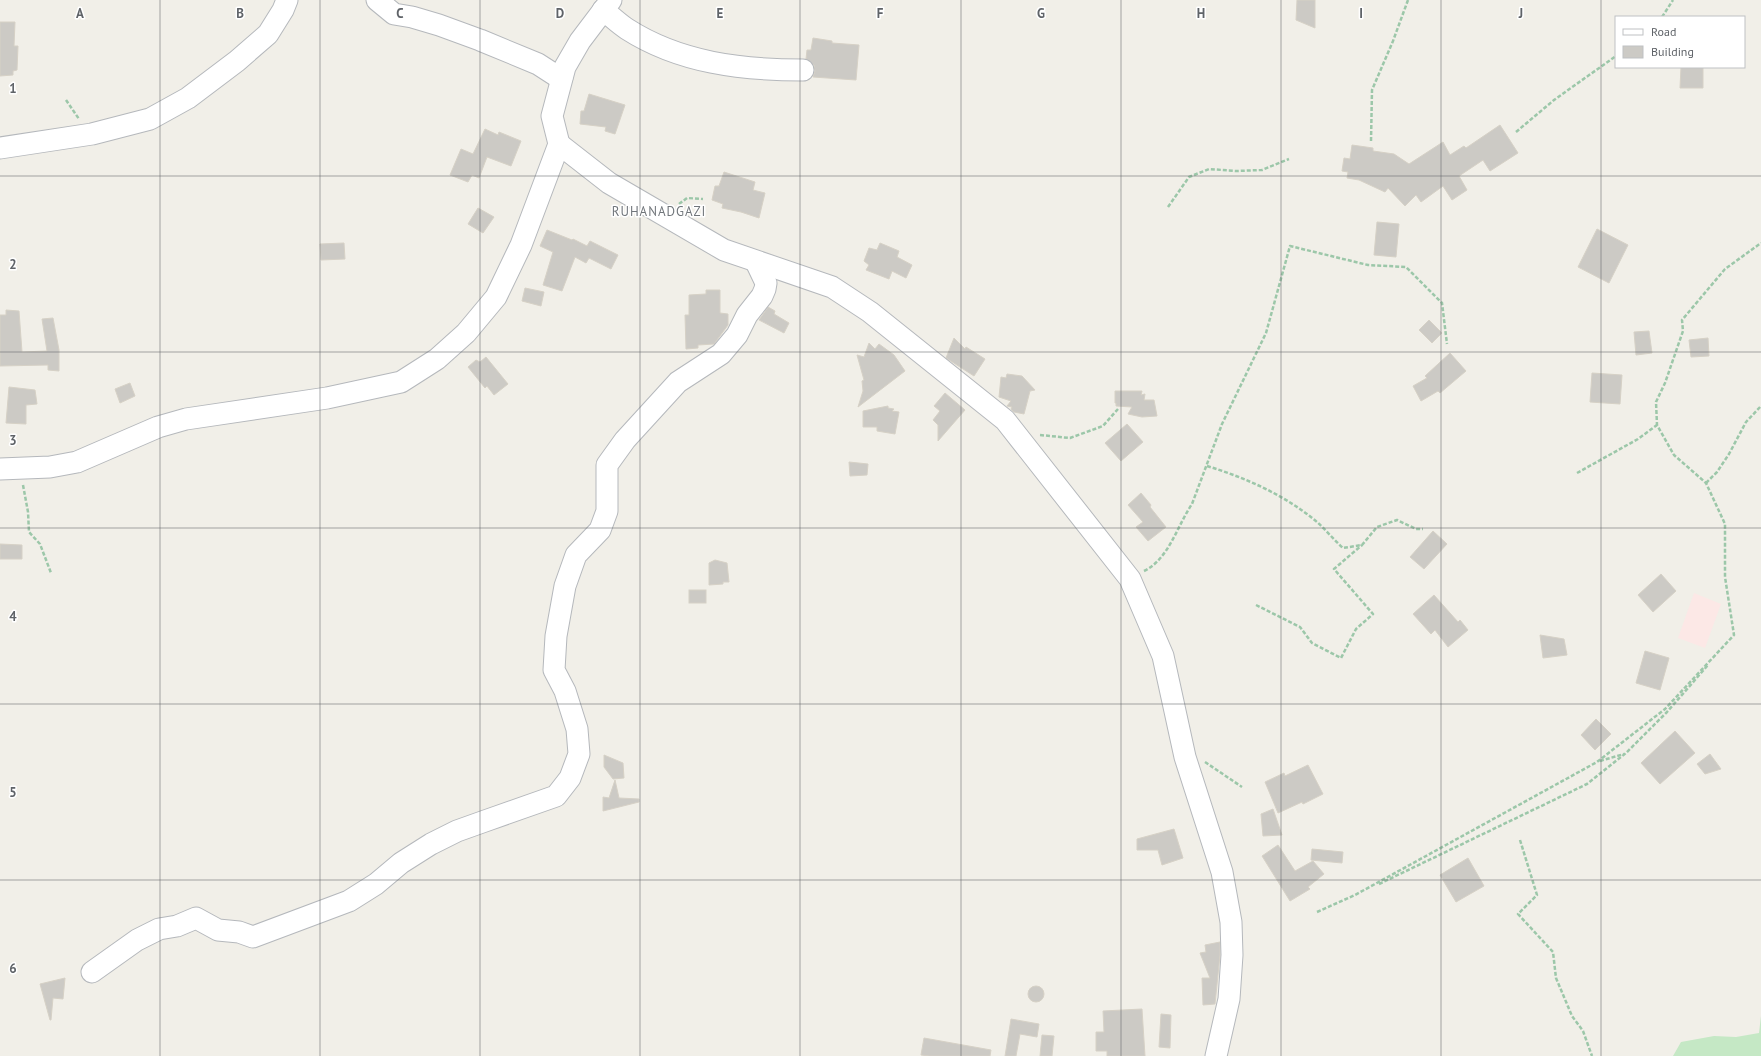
<svg xmlns="http://www.w3.org/2000/svg" width="1761" height="1056" font-family="'PT Sans',sans-serif">
<style>
.medical{fill:#fce8e6}
.green{fill:#c5e8c5}
.building{fill:#cccac5;stroke:#d6d1c6}
.lines{fill:none;stroke-linecap:round;stroke-linejoin:round}
.minor-casing{stroke:#b5b8bc;stroke-width:23}
.path{stroke:#9cc7a9;stroke-width:2.5;stroke-dasharray:4 2;stroke-linecap:butt}
.minor{stroke:#fff;stroke-width:21}
.grid{fill:none;stroke:#5f6368;stroke-width:1;stroke-opacity:0.55}
.labels{text-anchor:middle;dominant-baseline:central;stroke-width:3;stroke-linejoin:round;paint-order:stroke}
.quarter-label{font-size:13px;letter-spacing:1px;fill:#70757a;stroke:#fff}
.grid-label{font-size:13px;text-anchor:middle;font-weight:bold;fill:#5f6368;stroke:#fff;stroke-width:3;stroke-linejoin:round;paint-order:stroke}
</style>
<rect width="100%" height="100%" fill="#f1efe8"/>
<polygon class="medical" points="1694,593 1721,604 1705,648 1678,638"/>
<polygon class="green" points="1761,1016 1761,1056 1673,1056 1681,1042 1714,1036 1736,1037 1759,1033"/>
<g class="building">
<polygon points="1297,0 1315,0 1315,28 1296,20"/>
<polygon points="0,22 15,22 14,46 18,46 17,70 13,71 13,75 0,76"/>
<polygon points="813,38 832,41 832,43 859,45 856,80 813,77 815,71 814,65 806,59 807,50 811,50"/>
<polygon points="1681,67 1703,67 1703,88 1680,88"/>
<polygon points="589,94 625,105 615,134 605,131 606,127 580,124 581,111 584,111"/>
<polygon points="1500,125 1518,153 1490,171 1483,160 1459,176 1467,190 1452,200 1443,186 1421,202 1416,195 1405,206 1388,188 1385,192 1359,180 1347,178 1348,172 1342,171 1344,158 1350,159 1352,145 1373,148 1373,151 1394,154 1409,164 1443,142 1450,155 1464,146 1466,148"/>
<polygon points="485,129 498,135 499,132 521,141 511,166 487,157 479,178 472,175 468,182 450,175 461,149 473,154"/>
<polygon points="724,172 755,182 753,190 765,193 759,218 741,212 722,208 723,204 712,200 715,186 719,186"/>
<polygon points="478,208 494,217 483,233 468,224"/>
<polygon points="1377,222 1399,224 1396,257 1374,255"/>
<polygon points="1597,229 1628,245 1609,283 1578,267"/>
<polygon points="547,230 572,240 573,239 587,246 590,241 618,255 611,269 589,258 586,263 575,257 562,291 543,285 553,252 540,246"/>
<polygon points="344,243 345,259 321,260 320,244"/>
<polygon points="880,243 899,251 897,257 912,265 906,278 892,271 889,279 866,270 869,265 864,261 869,248 877,250"/>
<polygon points="525,288 544,292 541,306 522,301"/>
<polygon points="706,290 720,290 720,313 728,314 728,325 714,344 698,345 698,348 686,349 685,315 689,315 689,295 706,294"/>
<polygon points="768,307 775,311 774,314 789,323 784,333 759,320"/>
<polygon points="6,310 19,311 22,352 47,351 42,319 53,318 59,350 59,371 48,370 48,365 0,366 0,315 6,315"/>
<polygon points="1429,320 1442,333 1432,343 1419,330"/>
<polygon points="1649,331 1652,353 1636,355 1634,332"/>
<polygon points="954,338 965,349 966,347 985,359 974,376 946,358"/>
<polygon points="1708,338 1709,356 1691,357 1689,340"/>
<polygon points="869,343 875,349 879,344 894,355 905,371 858,407 863,391 862,381 864,380 857,355 864,357"/>
<polygon points="1450,353 1466,371 1440,393 1438,391 1421,401 1413,386 1427,378 1425,376"/>
<polygon points="486,357 508,384 494,395 487,386 485,388 468,367 476,360 480,362"/>
<polygon points="1592,373 1622,375 1620,404 1590,402"/>
<polygon points="1007,374 1022,376 1035,390 1030,391 1024,414 1014,412 1011,409 1012,407 1007,406 1011,401 999,397 1001,377 1006,378"/>
<polygon points="130,383 135,396 120,403 115,389"/>
<polygon points="9,387 35,390 37,404 26,405 26,424 6,423"/>
<polygon points="1115,391 1142,391 1141,395 1145,394 1144,400 1154,400 1157,416 1142,417 1128,414 1132,407 1116,406 1116,403 1115,403"/>
<polygon points="945,393 965,410 938,441 938,425 933,420 940,411 934,406"/>
<polygon points="888,406 888,408 894,409 892,411 899,412 895,434 877,431 877,427 863,427 863,411"/>
<polygon points="1127,424 1143,442 1121,461 1105,443"/>
<polygon points="849,462 868,464 867,475 850,476"/>
<polygon points="1141,493 1151,505 1150,507 1166,527 1148,541 1136,527 1143,522 1128,505"/>
<polygon points="1433,531 1447,544 1424,569 1410,557"/>
<polygon points="0,544 22,545 22,559 0,559"/>
<polygon points="715,560 727,563 729,582 723,582 723,584 709,585 709,563"/>
<polygon points="1661,574 1676,591 1653,612 1638,595"/>
<rect x="689" y="590" width="17" height="13"/>
<polygon points="1434,595 1458,622 1460,620 1468,630 1448,647 1435,630 1431,634 1413,614"/>
<polygon points="1540,635 1564,639 1567,655 1543,658"/>
<polygon points="1645,651 1669,658 1660,690 1636,683"/>
<polygon points="1596,719 1611,734 1595,750 1581,735"/>
<polygon points="1675,731 1695,753 1660,784 1641,763"/>
<polygon points="1710,754 1721,769 1705,774 1697,764"/>
<polygon points="604,755 623,763 624,778 613,779 604,767"/>
<polygon points="1308,765 1323,794 1303,804 1302,802 1278,813 1265,782 1284,773 1285,776"/>
<polygon points="615,780 619,798 639,799 639,802 603,811 603,797 609,798"/>
<polygon points="1273,809 1282,835 1263,836 1261,814"/>
<polygon points="1174,829 1183,858 1162,865 1158,850 1137,850 1137,839"/>
<polygon points="1278,845 1295,871 1313,861 1324,874 1308,887 1310,889 1290,901 1262,856"/>
<polygon points="1312,849 1343,852 1342,863 1311,860"/>
<polygon points="1468,858 1484,886 1456,902 1440,875"/>
<polygon points="1220,942 1220,955 1215,1004 1203,1005 1202,978 1210,978 1200,953 1206,952 1205,945"/>
<polygon points="65,978 63,999 53,998 51,1020 50,1020 40,984"/>
<circle cx="1036" cy="994" r="8"/>
<polygon points="1142,1009 1145,1056 1107,1056 1107,1051 1096,1051 1096,1032 1104,1032 1103,1011"/>
<polygon points="1161,1014 1171,1015 1170,1048 1159,1047"/>
<polygon points="1011,1019 1039,1024 1037,1037 1020,1034 1016,1056 1005,1056"/>
<polygon points="1042,1035 1054,1036 1052,1056 1040,1056"/>
<polygon points="924,1038 991,1050 990,1056 929,1056 921,1055"/>
</g>
<g class="lines">
<g class="minor-casing">
<g id="minor">
<polyline points="377,0 394,14 412,17 439,25 480,40 538,64 555,75 562,77"/>
<path d="M603 10C611 16 619 24 627 29 680 63 742 70 803 70"/>
<polyline points="559,144 609,183 724,250 832,287 870,312 1005,420 1130,579 1163,656 1185,757 1222,872 1231,922 1232,955 1229,999 1216,1056"/>
<polyline points="0,148 92,134 150,119 188,98 237,61 268,34 283,10 287,0"/>
<polyline points="0,469 50,467 77,462 158,427 186,419 327,398 401,382 437,359 466,333 496,297 521,245 559,144 552,116 565,67 580,41 611,0"/>
<polyline points="92,972 137,940 159,929 177,926 196,918 218,930 239,932 253,937 349,901 376,884 401,863 431,844 457,831 485,821 556,796 570,778 579,754 577,729 565,691 554,670 556,636 565,586 576,555 600,530 607,511 607,465 625,440 678,382 721,354 737,335 747,315 762,296 765,289 766,283 756,262"/>
</g>
</g>
<g class="path">
<polyline points="1662,17 1673,0"/>
<polyline points="66,100 79,119"/>
<polyline points="1516,132 1554,100 1616,56"/>
<polyline points="1371,141 1372,90 1393,41 1408,0"/>
<polyline points="679,204 687,198 703,199"/>
<polyline points="1168,207 1189,177 1209,169 1236,171 1262,170 1289,159"/>
<polyline points="1040,435 1070,438 1103,426 1118,409"/>
<path d="M1207 466C1246 478 1285 495 1317 522 1326 530 1334 540 1343 548L1362 545 1377 527 1397 520 1416 529H1423"/>
<polyline points="1577,473 1638,439 1657,425"/>
<polyline points="1706,483 1717,472 1729,454 1746,422 1761,406"/>
<polyline points="23,485 28,512 29,532 40,544 51,573"/>
<path d="M1144 571C1169 559 1177 526 1192 504L1222 424 1266 333 1290 246 1368 265 1406 267 1442 303 1447 344"/>
<polyline points="1256,605 1300,627 1312,643 1341,658 1356,629 1373,614 1334,569 1362,545"/>
<polyline points="1600,761 1624,754"/>
<polyline points="1205,762 1242,787"/>
<polyline points="1520,840 1537,895 1518,914 1553,952 1556,978 1572,1016 1583,1031 1592,1056"/>
<polyline points="1379,884 1587,784 1626,753 1667,712 1708,665"/>
<polyline points="1317,912 1355,895 1597,762 1665,709 1734,635 1725,577 1725,524 1706,483 1674,455 1657,425 1656,402 1665,383 1683,331 1682,320 1725,269 1761,243"/>
</g>
<use href="#minor" class="minor"/>
</g>
<path class="grid" d="M160 0V1056M320 0V1056M480 0V1056M640 0V1056M800 0V1056M961 0V1056M1121 0V1056M1281 0V1056M1441 0V1056M1601 0V1056M0 176H1761M0 352H1761M0 528H1761M0 704H1761M0 880H1761"/>
<g class="labels">
<g class="quarter-label">
<text x="659" y="211">RUHANADGAZI</text>
</g>
</g>
<g class="grid-label">
<text x="80" y="18">A</text>
<text x="240" y="18">B</text>
<text x="400" y="18">C</text>
<text x="560" y="18">D</text>
<text x="720" y="18">E</text>
<text x="880" y="18">F</text>
<text x="1041" y="18">G</text>
<text x="1201" y="18">H</text>
<text x="1361" y="18">I</text>
<text x="1521" y="18">J</text>
<text x="13" y="93">1</text>
<text x="13" y="269">2</text>
<text x="13" y="445">3</text>
<text x="13" y="621">4</text>
<text x="13" y="797">5</text>
<text x="13" y="973">6</text>
</g>
<rect x="1615" y="16" width="130" height="52" fill="#ffffff" stroke="#bfc1c3"/>
<rect x="1623" y="29" width="20" height="6" fill="#ffffff" stroke="#bfc1c3"/>
<text x="1651" y="36" font-size="12" fill="#5f6368">Road</text>
<rect x="1623" y="46" width="20" height="12" fill="#cccac5" stroke="#bfc1c3"/>
<text x="1651" y="56" font-size="12" fill="#5f6368">Building</text>
</svg>
